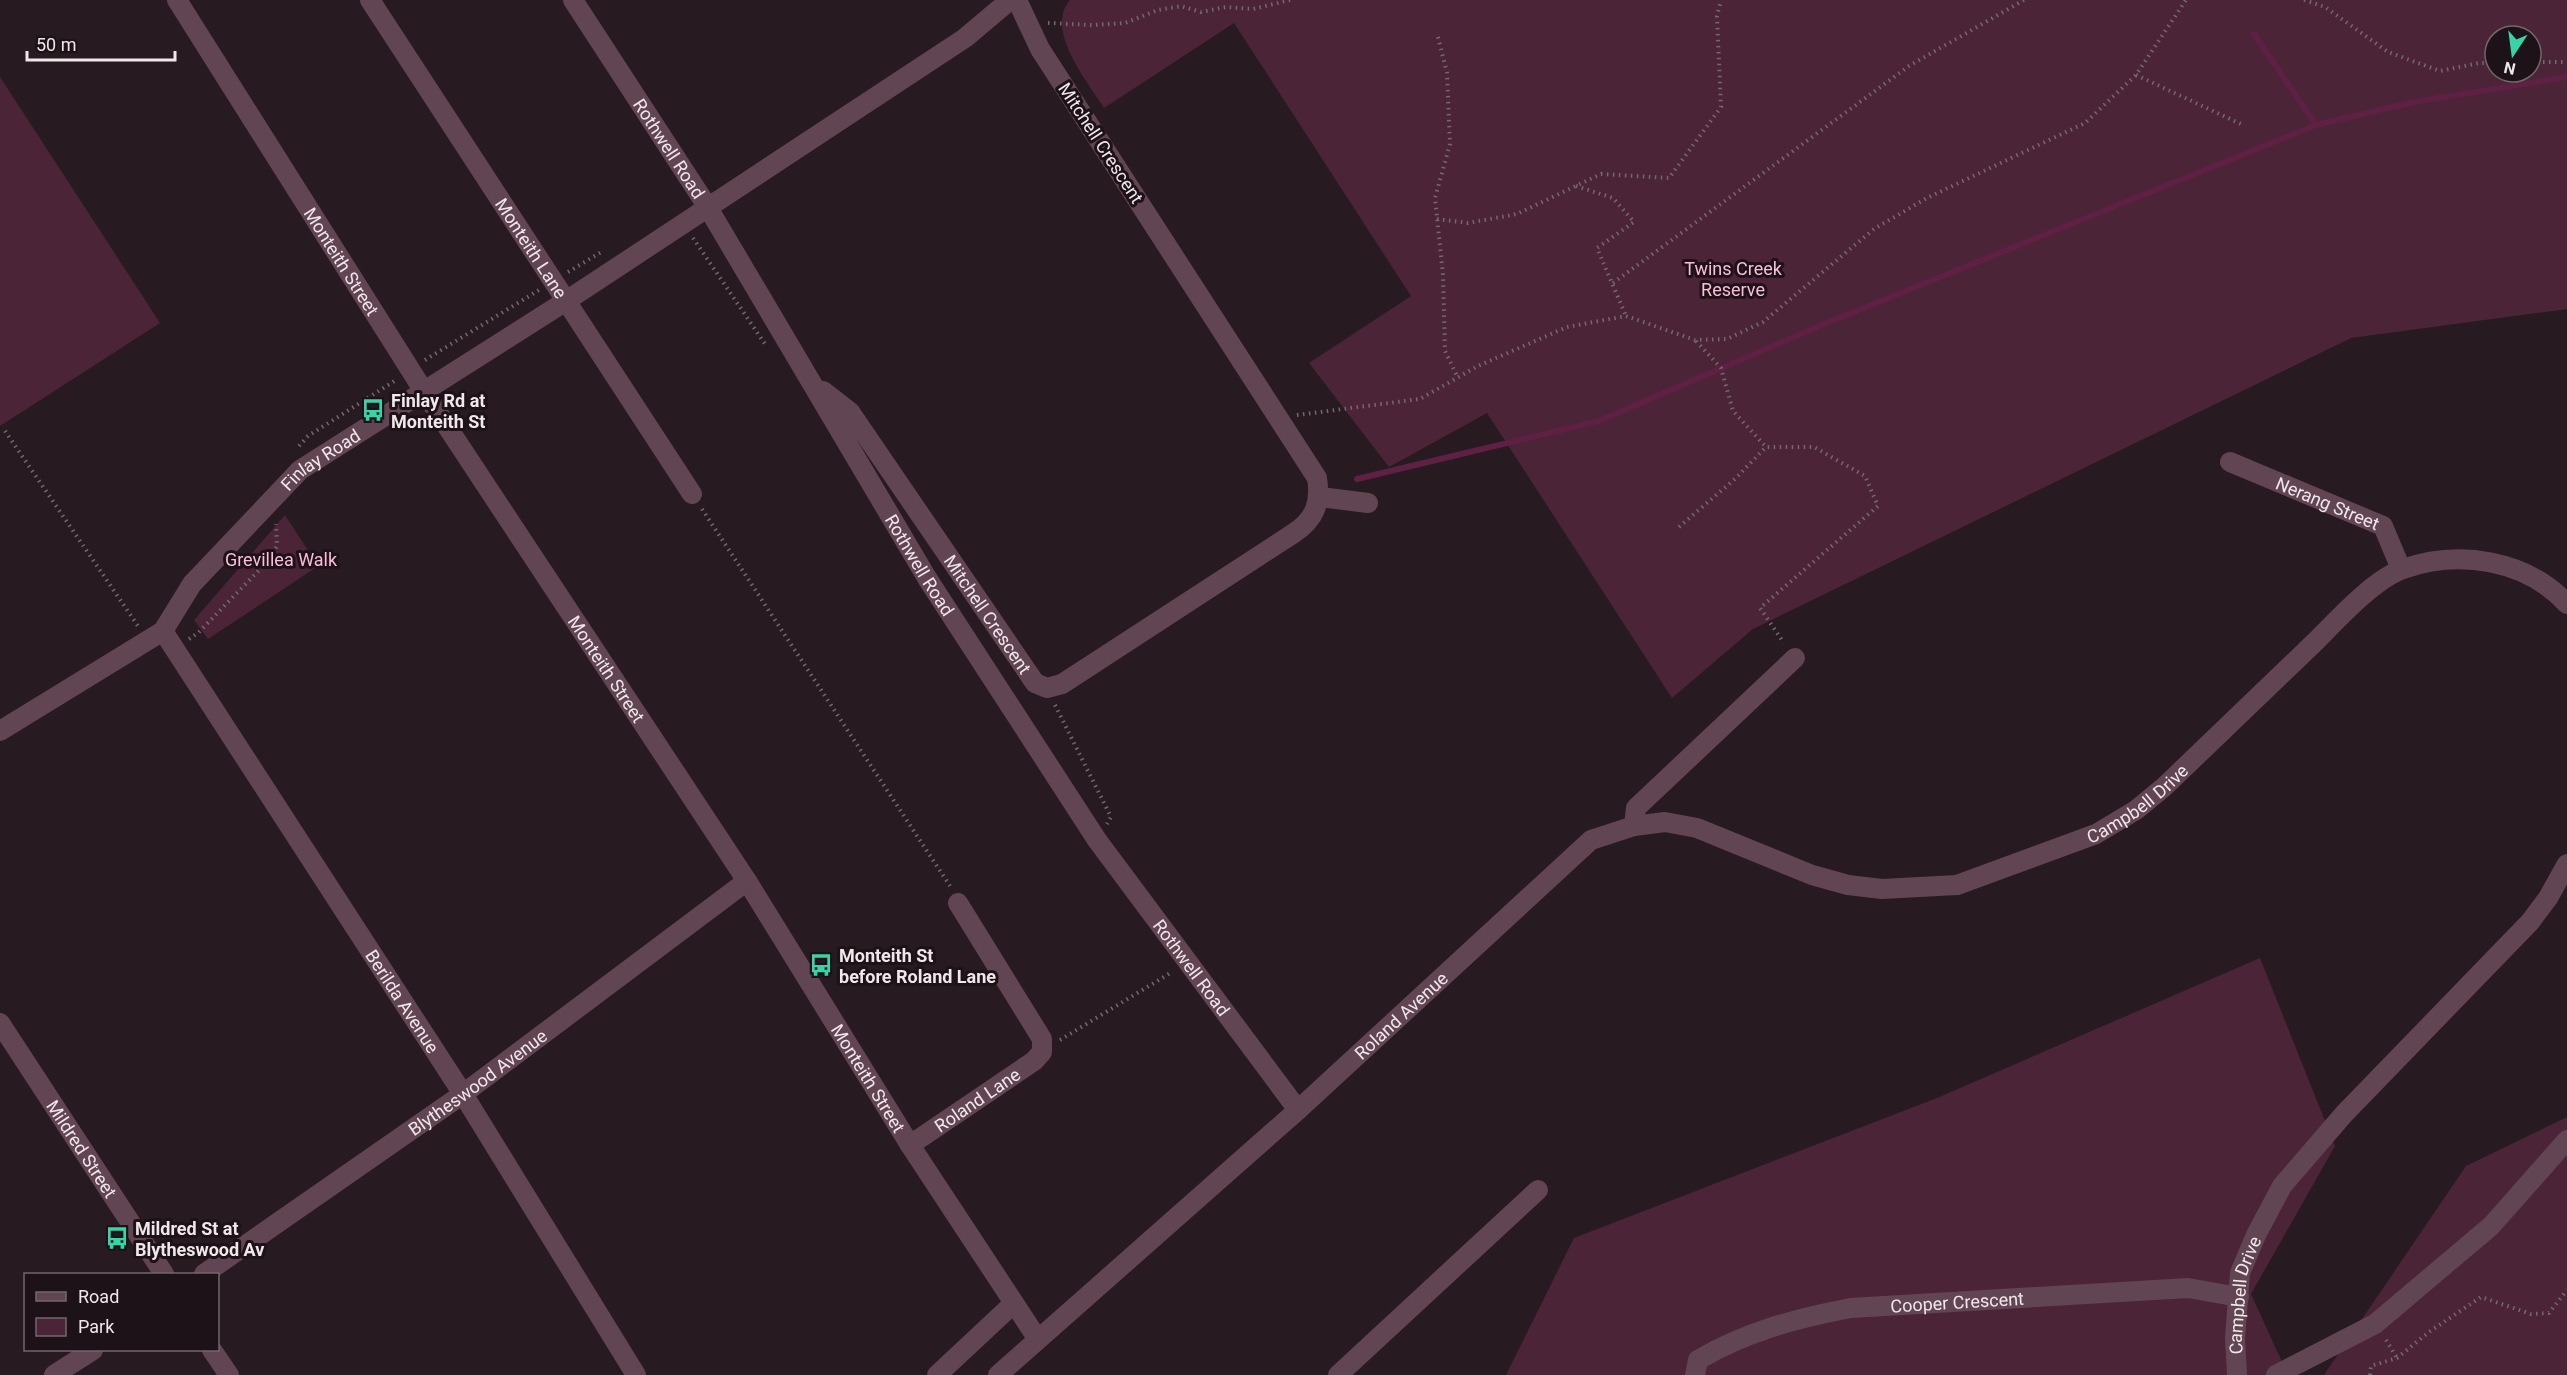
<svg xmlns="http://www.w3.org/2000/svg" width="2567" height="1375" font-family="Roboto,sans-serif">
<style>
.green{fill:#4b2438;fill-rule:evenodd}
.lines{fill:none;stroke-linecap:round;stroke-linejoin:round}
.stream{stroke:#5e2043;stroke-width:6}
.path{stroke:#74696e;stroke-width:4;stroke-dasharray:1.5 4.5;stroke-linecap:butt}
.minor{stroke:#624553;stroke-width:20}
.labels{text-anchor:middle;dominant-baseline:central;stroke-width:6;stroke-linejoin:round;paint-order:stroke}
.street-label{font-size:18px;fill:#efe7ea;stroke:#1d1217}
.park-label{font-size:18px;fill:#fabedb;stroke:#1d1217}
.poi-label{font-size:18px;font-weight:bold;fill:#efe7ea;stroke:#1d1217;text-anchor:start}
</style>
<rect width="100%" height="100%" fill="#271b21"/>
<g class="green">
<path d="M1070 0H2567V309L2351 338 1753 629 1672 698 1487 413 1389 467 1309 363 1411 296 1234 23 1104 108C1088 82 1044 30 1070 0ZM2495 36H2531V72H2495Z"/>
<polygon points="0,77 160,323 0,426"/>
<polygon points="285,515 318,566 208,639 194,620"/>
<polygon points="2260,958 2335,1146 2251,1294 2288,1375 1506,1375 1574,1238 1937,1098"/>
<polygon points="2567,1117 2567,1375 2324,1375 2466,1166"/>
</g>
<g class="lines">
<g class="stream">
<polyline points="2254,34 2316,125"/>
<polyline points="1357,479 1599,421 1829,322 2316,125 2414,102 2567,77"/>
</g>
<g class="path">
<polyline points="2304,0 2325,7 2388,52 2440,71 2479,63 2495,63"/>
<polyline points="1048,23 1092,25 1125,23 1158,10 1181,6 1201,12 1226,7 1253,9 1290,0"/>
<polyline points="1438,37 1447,73 1450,144 1435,198 1443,275 1445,351 1458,378"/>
<polyline points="2531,62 2567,62"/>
<polyline points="2136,75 2243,125"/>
<polyline points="1576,186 1613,198 1634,222 1597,248 1626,316"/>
<polyline points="1437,219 1468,223 1517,214 1601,174 1669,178 1721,107 1717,16 1721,0"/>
<polyline points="693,238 765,344"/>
<polyline points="568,272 603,251"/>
<polyline points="1613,283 1909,66 2024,0"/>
<polyline points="1696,341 1721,368 1733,411 1766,447"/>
<polyline points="425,360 539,290"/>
<polyline points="1297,415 1420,399 1478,366 1567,327 1626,316 1695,340 1727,339 1763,322 1874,229 1927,198 2085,123 2136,75 2186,0"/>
<polyline points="5,431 138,626"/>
<polyline points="299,446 308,436 396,380"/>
<polyline points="702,509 950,886"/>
<polyline points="1679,527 1736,478 1766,447 1814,447 1865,476 1878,506 1760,608 1784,643"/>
<polyline points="189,639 198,633 267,562 277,546 276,524"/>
<polyline points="1055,705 1111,817 1107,824"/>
<polyline points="1060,1040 1172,972"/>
<polyline points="2386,1340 2397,1358"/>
<polyline points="2370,1375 2371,1366 2397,1358 2429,1332 2481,1297 2531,1314 2549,1313 2567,1290"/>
</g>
<g class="minor">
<path id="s1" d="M177 0 425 393 747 881 910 1145 1037 1338"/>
<path id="s2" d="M370 0 692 494"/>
<path id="s3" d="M573 0 707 206 927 578 1097 840 1298 1110"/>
<path id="s4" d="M823 391 850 412 1035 683 1047 688 1062 684 1294 533C1315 519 1321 503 1317 478L1040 49 1017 0"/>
<path id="s5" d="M2230 462 2383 526 2401 569"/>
<polyline points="1320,497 1368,503"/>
<path id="s6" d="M163 631 463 1094 636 1375"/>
<path id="s7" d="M0 731 163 631 192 584 300 470 566 301 965 38 1010 0"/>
<polyline points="1634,826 1636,808 1795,658"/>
<path id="s8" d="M0 1023 164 1274"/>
<path id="s9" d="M910 1145 1034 1061 1042 1052V1039L958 903"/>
<path id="s10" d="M204 1274 463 1094 747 881"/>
<polyline points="212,1350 229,1375"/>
<polyline points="54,1375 93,1350"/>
<polyline points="937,1375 1014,1303"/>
<path id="s11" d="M998 1375 1298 1110 1591 840 1634 826 1665 822 1697 828 1812 875 1848 885 1882 889 1957 885 2096 834 2136 810 2164 787C2214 739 2265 690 2315 642 2337 620 2374 579 2403 569 2459 549 2527 560 2567 604"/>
<polyline points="1338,1375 1538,1190"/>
<path id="s12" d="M1695 1375 1698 1360C1745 1332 1797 1318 1851 1308L2188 1288 2239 1297"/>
<path id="s13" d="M2237 1375 2235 1338 2240 1273 2256 1235 2282 1186 2344 1114 2530 922 2548 898 2567 864"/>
<polyline points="2276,1375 2375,1324 2491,1226 2567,1140"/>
</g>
</g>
<defs>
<g id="bus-bare" transform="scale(1.8)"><path d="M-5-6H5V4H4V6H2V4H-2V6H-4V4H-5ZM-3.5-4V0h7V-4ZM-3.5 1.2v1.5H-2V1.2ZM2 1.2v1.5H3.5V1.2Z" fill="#36d4a7" stroke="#1d1217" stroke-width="2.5" paint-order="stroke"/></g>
</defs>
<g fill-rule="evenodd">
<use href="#bus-bare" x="373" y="410"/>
<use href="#bus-bare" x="821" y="965"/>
<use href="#bus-bare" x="117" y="1238"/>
</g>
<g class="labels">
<g class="street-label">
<text transform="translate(1101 143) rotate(57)">Mitchell Crescent</text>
<text stroke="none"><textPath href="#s3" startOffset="177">Rothwell Road</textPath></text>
<text stroke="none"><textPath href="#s2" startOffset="296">Monteith Lane</textPath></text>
<text stroke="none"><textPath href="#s1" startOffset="309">Monteith Street</textPath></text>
<text stroke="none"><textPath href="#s7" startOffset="426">Finlay Road</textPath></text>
<text stroke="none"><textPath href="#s5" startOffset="106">Nerang Street</textPath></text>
<text stroke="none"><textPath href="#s3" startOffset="663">Rothwell Road</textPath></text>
<text stroke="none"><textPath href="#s4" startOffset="279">Mitchell Crescent</textPath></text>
<text stroke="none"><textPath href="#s1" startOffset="795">Monteith Street</textPath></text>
<text stroke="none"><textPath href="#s11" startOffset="1378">Campbell Drive</textPath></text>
<text stroke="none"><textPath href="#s3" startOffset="1149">Rothwell Road</textPath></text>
<text stroke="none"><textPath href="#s6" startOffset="441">Berilda Avenue</textPath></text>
<text stroke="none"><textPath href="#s11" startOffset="540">Roland Avenue</textPath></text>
<text stroke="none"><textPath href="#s1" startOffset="1281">Monteith Street</textPath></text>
<text stroke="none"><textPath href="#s10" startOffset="334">Blytheswood Avenue</textPath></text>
<text stroke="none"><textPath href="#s9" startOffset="81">Roland Lane</textPath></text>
<text stroke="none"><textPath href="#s8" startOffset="150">Mildred Street</textPath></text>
<text stroke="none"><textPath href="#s13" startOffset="81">Campbell Drive</textPath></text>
<text stroke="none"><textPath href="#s12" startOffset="284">Cooper Crescent</textPath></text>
</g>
<g class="park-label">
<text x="1733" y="268">Twins Creek<tspan x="1733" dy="21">Reserve</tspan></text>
<text x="281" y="559">Grevillea Walk</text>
</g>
<g class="poi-label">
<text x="391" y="400">Finlay Rd at<tspan x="391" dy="21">Monteith St</tspan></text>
<text x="839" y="955">Monteith St<tspan x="839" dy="21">before Roland Lane</tspan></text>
<text x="135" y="1228">Mildred St at<tspan x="135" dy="21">Blytheswood Av</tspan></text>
</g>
</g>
<rect x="24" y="1273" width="195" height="78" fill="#1d1217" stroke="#71676b" stroke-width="1.5"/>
<rect x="36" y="1292" width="30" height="9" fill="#624553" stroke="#71676b" stroke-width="1.5"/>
<text x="78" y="1303" font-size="18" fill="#efe7ea">Road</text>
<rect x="36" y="1318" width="30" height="18" fill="#4b2438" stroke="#71676b" stroke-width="1.5"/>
<text x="78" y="1333" font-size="18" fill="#efe7ea">Park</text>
<g transform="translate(2513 54) rotate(193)"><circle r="28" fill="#1d1217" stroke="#71676b" stroke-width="1.5"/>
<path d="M0-4.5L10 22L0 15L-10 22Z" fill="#36d4a7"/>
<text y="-9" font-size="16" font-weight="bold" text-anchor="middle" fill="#efe7ea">N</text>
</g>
<path d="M27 51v9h148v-9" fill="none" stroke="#efe7ea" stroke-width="3"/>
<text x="36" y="51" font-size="18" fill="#efe7ea" stroke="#1d1217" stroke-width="4.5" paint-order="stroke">50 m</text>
</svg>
